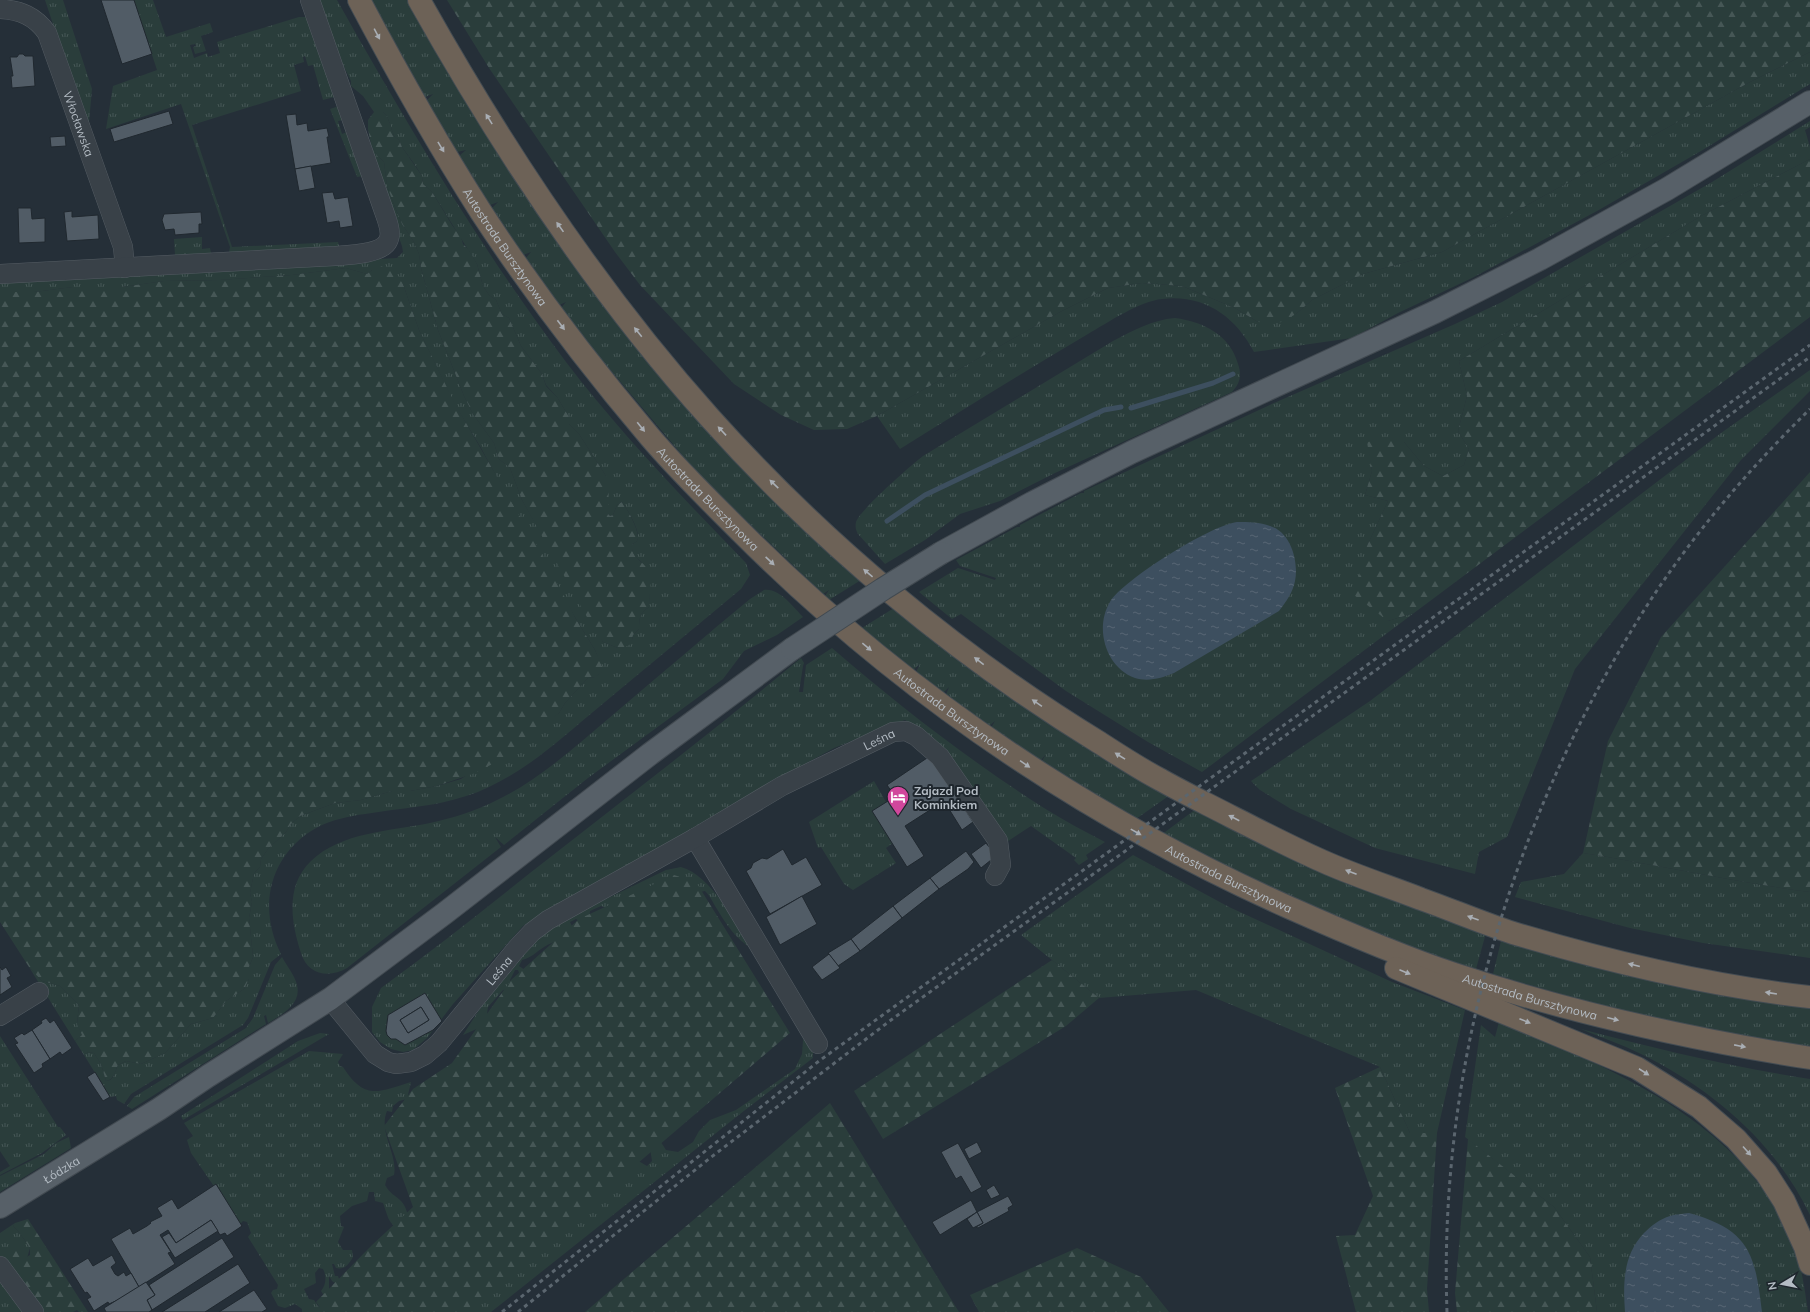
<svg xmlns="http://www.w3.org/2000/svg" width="1810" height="1312" font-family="Mulish,sans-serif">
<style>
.grass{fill:url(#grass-tufts)}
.forest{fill:url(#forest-firs)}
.water{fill:url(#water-ripples)}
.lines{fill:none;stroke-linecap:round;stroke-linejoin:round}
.stream{stroke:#3d4f5f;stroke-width:5}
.building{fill:#515c66;stroke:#20282f;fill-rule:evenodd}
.minor-casing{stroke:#545c63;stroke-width:20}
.major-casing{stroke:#424a51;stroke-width:24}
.highway-casing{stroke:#444c53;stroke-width:24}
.minor{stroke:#394148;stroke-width:19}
.major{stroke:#576068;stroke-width:22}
.highway{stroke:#6d6257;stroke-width:22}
.rail{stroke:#5b666f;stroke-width:3;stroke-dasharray:4 4;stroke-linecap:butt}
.major-bridge-casing{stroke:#424a51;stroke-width:24;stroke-linecap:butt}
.major-bridge{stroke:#576068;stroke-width:22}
.oneway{fill:#a9aeb4}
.labels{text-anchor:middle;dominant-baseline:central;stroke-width:4;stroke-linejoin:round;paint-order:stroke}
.street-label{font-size:12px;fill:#b4bcc4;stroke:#1e262d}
.poi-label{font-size:12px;font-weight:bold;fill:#b4bcc4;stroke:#1e262d;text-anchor:start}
</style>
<defs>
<pattern id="grass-tufts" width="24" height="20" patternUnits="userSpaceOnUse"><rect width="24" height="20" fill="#2a3d3b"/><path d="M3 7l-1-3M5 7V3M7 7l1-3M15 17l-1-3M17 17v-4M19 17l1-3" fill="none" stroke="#465756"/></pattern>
<pattern id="forest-firs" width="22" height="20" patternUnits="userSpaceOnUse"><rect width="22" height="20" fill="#2a3d3b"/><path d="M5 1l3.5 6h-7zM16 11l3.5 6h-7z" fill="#465756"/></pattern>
<pattern id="water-ripples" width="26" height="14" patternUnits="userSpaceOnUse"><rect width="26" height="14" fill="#3d4f5f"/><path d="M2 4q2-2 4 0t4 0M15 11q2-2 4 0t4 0" fill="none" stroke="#576674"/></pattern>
</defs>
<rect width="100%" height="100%" fill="#252f38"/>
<g class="grass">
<polygon points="45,0 63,0 92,89 89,122 91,131 87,126"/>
<polygon points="134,0 153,0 166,37 210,23 213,32 201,36 206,51 195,54 193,47 196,46 195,44 190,45 194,58 207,53 208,57 220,53 217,42 299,17 310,17 338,96 323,100 313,65 308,66 305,56 303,57 304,62 294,65 301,91 192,125 232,247 338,242 339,246 229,252 230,247 181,104 106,129 113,86 157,70"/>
<path d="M318 0H337C408 126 479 246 566 362 621 434 684 499 746 563L750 575 741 589C694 628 646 668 599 707 564 736 530 768 489 787 458 802 425 806 392 810 355 816 324 816 296 843 265 873 262 917 281 954L271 962 248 1018 243 1025 131 1094 124 1104 117 1100 116 1096 110 1097 84 1055 88 1052 94 1053 101 1064 106 1081 110 1080 113 1077 118 1065 126 1061 141 1064 165 1053 191 1024 213 1018 226 1001 244 989 249 979V967L253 957 249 918 252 902 250 893 254 873 260 867 261 859 268 849 286 832 291 824 300 816 335 803 361 800 392 791H410L437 786 461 779 559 713 565 703 588 678 595 677 603 671 595 650 576 619 500 483 481 448 454 403 419 330 403 284 372 270 367 274 346 268 292 275 219 280 164 281 122 287H73L34 292H0V280L397 258 403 252 402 246 383 194 371 144 377 155 384 162 387 186 393 202 402 224 414 242 419 254 421 268 438 330 464 396 473 414 494 443 499 459 510 468 522 500 603 642 618 648 632 640 633 635 639 629C639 618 640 613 649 607 649 592 652 580 644 566 640 557 631 559 632 545 634 542 638 542 638 538 639 529 628 510 622 502L617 505 613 515 610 516 608 514 606 476 579 434 569 424V417L557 397 546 385 542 374 521 346 509 318 502 314 496 300 489 295 483 286 477 264 432 192 423 184 422 176 415 165 402 147 399 140 394 136 387 116 383 112H374L363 96 351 86V81L344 67Z"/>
<polygon points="371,0 407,0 505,164 861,580 829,600 825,596 829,590 823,594 699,475 581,335 561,308 566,302 559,305 526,258 531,252 523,255 492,208 498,202 490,205 459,156 466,150 457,152 427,100 433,94 425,97"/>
<path d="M1810 52V84L1701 151 1597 211 1472 278 1398 313 1352 338 1254 352C1235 316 1204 294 1162 299 1140 301 1107 323 1088 334 1025 371 963 410 900 449L877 416 1060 312 1108 288 1142 283 1182 286 1235 308 1258 322 1296 314 1312 300 1363 274 1442 252 1750 82Z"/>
<polygon points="339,106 343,120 338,121 342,134 347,132 363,176 357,177 330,109"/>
<polygon points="1810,121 1810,127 1805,130 1810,147 1810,159 1701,216 1459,361 1467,396 1458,431 1469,449 1464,465 1443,476 1424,466 1404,442 1368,442 1372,471 1365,495 1388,501 1367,546 1388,621 1414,613 1202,772 1148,742 1066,691 961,614 952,619 919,592 958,568 995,580 996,578 960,566 956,560 1017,527 1020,527 1020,525 1081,493 1084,493 1084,491 1274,403 1455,324 1502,302 1712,182"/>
<polygon points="202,237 202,249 210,248 211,253 175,255 174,239"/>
<path d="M1175 318C1204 322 1230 335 1238 364 1242 375 1240 384 1232 392L1055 473 1000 501 960 514 925 540 885 564 858 534C856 530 855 527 856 522 860 510 910 466 923 456L1113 341C1134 330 1152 320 1175 318Z"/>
<polygon points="1810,370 1810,391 1741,460 1575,669 1507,837 1479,852 1475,874 1375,848 1291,809 1260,790 1251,781 1370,701 1721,433"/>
<path d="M764 590C780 588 793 607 803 617L777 635 744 651 723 679 588 778 504 845 495 837 501 847 347 968C330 978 308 976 301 953 291 922 285 886 311 861 341 832 391 831 430 823 453 818 476 811 497 800 541 779 578 744 615 713 660 675 705 636 750 599Z"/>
<polygon points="894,608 953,656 1170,795 1136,819 1042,761 1046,754 1041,760 991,728 995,721 989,726 946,695 949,687 943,693 916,672 920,664 913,670 862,628"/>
<path d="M832 648C899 706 969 760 1044 808 1063 820 1084 831 1105 842L1086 855 1088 859 1079 865 1074 860 1076 858 1031 826 996 849 935 743 905 720 834 748 765 786 640 860 567 899 523 926 453 1004 427 1038 413 1050 403 1052 391 1049 380 1042 372 1032V1007L381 988C432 951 481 912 530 873 621 802 712 732 801 658L804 663 803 666 799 692H803L806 665Z"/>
<polygon points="874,781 886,802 893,843 886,848 896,863 853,890 844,884 821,847 818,848 809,822"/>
<polygon points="1196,809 1367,890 1418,910 1486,933 1476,969 1405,945 1290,898 1161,835"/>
<path d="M1583 853C1659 865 1734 882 1810 892V958L1703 943 1630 928 1515 897 1521 882 1564 874Z"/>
<polygon points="1133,855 1229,907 1392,982 1465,1010 1437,1133 1410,1133 1380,1067 1196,990 1099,998 1021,935"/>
<path d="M681 867C711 875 736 924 752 948 737 941 726 924 717 909 713 903 711 897 705 891L613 910 601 906 590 911 589 921 584 924 576 919 570 922 573 928C566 938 554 941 544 947 536 952 531 958 522 960L519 966 525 970 521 978 518 970H515L510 980 512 988 503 990 488 1007 486 1021 481 1027 463 1035 488 996 531 945 552 928 569 917 666 870Z"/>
<path d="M1501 941 1749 999 1810 1008V1047C1702 1033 1597 1006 1493 974Z"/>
<path d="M282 957C287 966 295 976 297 985 302 1004 281 1015 268 1023L266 1015 264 1016 266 1024 132 1109 127 1106 134 1097 246 1028 253 1018 275 965Z"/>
<polygon points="29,967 42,981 60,986 79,1005 77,1023 82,1035 75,1041"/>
<path d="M1499 1022C1591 1059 1702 1105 1762 1188 1775 1205 1796 1249 1801 1270 1804 1284 1806 1298 1808 1312H1597L1590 1257 1554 1207 1465 1137 1481 1025 1495 1037Z"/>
<path d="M1581 1029C1657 1049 1732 1067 1810 1079V1215C1777 1146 1718 1094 1651 1059 1629 1047 1605 1039 1581 1029Z"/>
<polygon points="320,1033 329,1034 183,1120 181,1116 298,1041"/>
<polygon points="0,1036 58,1127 60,1127 66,1135 42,1153 0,1175 0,1172 10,1166 0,1151"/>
<polygon points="809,1036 813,1048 813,1058 740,1114 491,1312 460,1312 635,1159 647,1166 652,1161 649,1141 657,1136 666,1150 678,1152 693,1142 699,1131 710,1120 736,1110 795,1069 802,1054 803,1040"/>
<path d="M309 1051 343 1054 338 1062 340 1066 343 1067C365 1101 378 1092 411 1082L407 1099 399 1101 393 1106 392 1112 387 1111C378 1132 398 1154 394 1175L387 1178 385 1185C391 1195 394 1194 401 1201 407 1207 408 1217 410 1225L401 1232C387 1221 389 1219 383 1203L375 1201 374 1192H369L367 1201 352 1206 340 1216 341 1226 344 1227 338 1242 343 1250H352L353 1257C349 1264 345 1270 336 1268L334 1264H332L335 1276H338L340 1282 338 1285 332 1281 329 1276V1294L325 1297 321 1291C326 1285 327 1276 323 1269L319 1268 315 1273 316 1283 304 1289 309 1299 314 1300 318 1306 326 1312H302V1309L295 1304 285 1308 278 1306 271 1293 273 1290 277 1289 278 1285 248 1237 251 1233 247 1222 243 1221 240 1224 191 1153 187 1140 193 1136 184 1123Z"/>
<polygon points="69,1137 71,1148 0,1192 0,1176 44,1154 56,1143"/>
<path d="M15 1223 13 1226C20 1232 25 1241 30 1248L27 1258 25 1259V1256L5 1266 0 1257V1233Z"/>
<polygon points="0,1277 23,1312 0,1312"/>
</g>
<g class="forest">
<polygon points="447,0 1810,0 1810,52 1750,82 1442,252 1363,274 1312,300 1296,314 1279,323 1258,322 1235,308 1182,286 1142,283 1108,288 1060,312 877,416 847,429 814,430 781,415 734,384 640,285 615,252 489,68"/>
<path d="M379 111 383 112 387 116 394 136 399 140 402 147 422 176 423 184 432 192 452 225 461 237 463 244 468 249 477 264 483 286 489 295 496 300 502 314 509 318 521 346 542 374 546 386 557 397 569 417V424L579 434 606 476 609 483 608 514 610 516 613 515 617 505 622 502C627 508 642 535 637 541 635 543 633 543 632 545 631 559 644 560 648 571 653 583 649 595 649 607 640 613 639 618 639 629L633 635 631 644 625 647 618 648 603 642 593 628 522 500 510 468 499 459 494 443 473 414 464 396 438 330 421 268 419 254 414 242 402 224 393 202 387 186 384 162 377 155 371 144 368 129V120L374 112Z"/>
<polygon points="1810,159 1810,317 1414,613 1388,621 1354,595 1367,546 1388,501 1365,495 1372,471 1367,442 1387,438 1404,442 1424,466 1443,476 1464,465 1469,449 1458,431 1467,396 1459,361 1701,216"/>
<path d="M383 266 394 269 403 284 419 330 454 402 550 569 576 619 595 650 604 671 595 677 588 678 565 703 559 713 546 723 524 744 502 759 475 773 437 786 410 791H392L361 800 335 803 300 816 291 824 286 832 268 849 261 859 260 867 254 873 250 893 252 902 249 918 253 957 249 967V979L244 989 226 1001 213 1018 191 1024 165 1053 141 1064 126 1061 118 1065C115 1071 114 1080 106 1081L101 1064 94 1053 88 1052 84 1055 75 1041 82 1035 77 1024 79 1005 60 986 42 981 29 967 0 922V292H34L73 287H122L164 281 219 280 292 275 346 268 367 274 372 270Z"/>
<path d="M1810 472V892C1734 882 1659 865 1583 853L1608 741 1661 637Z"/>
<polygon points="674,875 696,882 790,1033 464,1312 323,1312 316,1302 372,1245 413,1207 384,1126 413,1089 452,1063 511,980 579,919"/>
<polygon points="1052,960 1099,998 1066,1026 883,1139 854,1091"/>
<polygon points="1380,1067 1410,1133 1437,1133 1427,1289 1429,1312 1356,1312 1336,1236 1355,1235 1373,1196 1335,1088"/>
<polygon points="830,1103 959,1312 585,1312 770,1155"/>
<polygon points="1468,1139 1554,1207 1590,1257 1597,1312 1457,1312 1455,1293"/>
<path d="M28 1219 88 1312H79L77 1310 73 1312H38L5 1266 4 1256 17 1244 24 1247 26 1253 25 1258 30 1255V1248C25 1241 20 1232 13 1226L15 1223Z"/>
<polygon points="1077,1248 1141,1277 1169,1312 979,1312 970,1295"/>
</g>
<g class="water">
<path d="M1237 522C1248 522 1260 522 1270 526 1291 532 1299 562 1295 581 1293 592 1286 602 1279 611L1174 673C1162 678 1148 682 1135 678 1106 668 1094 628 1110 602 1123 580 1211 525 1237 522Z"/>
<path d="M1689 1213C1750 1230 1755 1254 1762 1312H1625C1623 1283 1623 1255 1644 1233 1651 1226 1660 1219 1670 1216 1676 1214 1683 1214 1689 1213Z"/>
</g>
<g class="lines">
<g class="stream">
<polyline points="1131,408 1213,383 1233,374"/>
<polyline points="887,521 925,495 1104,410 1121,407"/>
</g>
</g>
<g class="building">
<polygon points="101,0 134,0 152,54 122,64"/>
<polygon points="19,54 23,54 25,56 33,56 35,86 12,88 11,76 13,76 10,57 17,57"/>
<polygon points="169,111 173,124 114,142 110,129"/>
<polygon points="296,114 297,125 307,123 308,131 327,128 329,137 327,137 331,163 295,169 286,115"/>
<polygon points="65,136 66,146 51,147 50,137"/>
<polygon points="311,166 315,188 299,191 295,169"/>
<polygon points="333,192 335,199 348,197 353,226 340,228 339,221 327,223 322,193"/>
<polygon points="18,208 31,208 32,219 45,218 45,242 19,243"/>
<polygon points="72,211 72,217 98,215 99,239 67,241 64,212"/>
<polygon points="201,212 202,224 199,224 199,233 175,235 174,229 165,230 162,220 164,214"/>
<polygon points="930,756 973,822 962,830 944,801 905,826 924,856 907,867 872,811 888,801 888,800 894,795 887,785"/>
<polygon points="986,843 996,856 981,868 971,854"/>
<polygon points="783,849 792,865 806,857 822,885 770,914 746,871 751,868 753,863 762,858 767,859"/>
<polygon points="966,851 974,862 968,869 939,889 930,878"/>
<polygon points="930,878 939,889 902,918 893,906"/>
<polygon points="802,896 817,924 780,945 766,917"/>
<polygon points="893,906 902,918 860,951 851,939"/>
<polygon points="851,939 860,951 838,966 828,953"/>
<polygon points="829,954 840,968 822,980 812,967"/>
<polygon points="0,967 2,970 6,967 11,976 7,978 12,987 0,995"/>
<path d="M425 993 442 1021 433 1030 405 1045 396 1039H391L387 1035 386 1031 388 1015ZM421 1007 429 1020 408 1033 400 1020Z"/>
<polygon points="421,1007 429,1020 408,1033 400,1020"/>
<polygon points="46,1018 50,1023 54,1020 72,1048 62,1055 60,1052 50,1059 32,1030 42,1023 41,1021"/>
<polygon points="32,1030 50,1059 42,1064 43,1067 34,1073 15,1044 18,1043 14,1038 22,1033 24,1035"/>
<polygon points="95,1072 110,1097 103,1101 87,1077"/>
<polygon points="977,1142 982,1152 969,1159 964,1149"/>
<polygon points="958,1143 982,1187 971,1193 961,1176 956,1179 941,1152"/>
<polygon points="216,1184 242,1226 227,1236 225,1233 220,1235 211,1220 176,1243 168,1230 160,1235 171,1252 168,1253 175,1264 139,1287 111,1239 130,1228 133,1234 147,1226 151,1223 150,1222 162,1216 157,1208 172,1199 178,1209"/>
<polygon points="994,1185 1000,1195 991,1199 986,1190"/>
<polygon points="1008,1196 1013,1205 1008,1208 1009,1211 978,1228 976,1227 983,1223 977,1212"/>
<polygon points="971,1200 977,1212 940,1235 932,1222"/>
<polygon points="977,1212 983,1223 973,1228 967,1219"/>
<polygon points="211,1220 218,1231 175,1258 162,1237 169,1233 176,1243"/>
<polygon points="222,1238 234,1257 152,1310 147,1300 155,1295 149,1285"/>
<polygon points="112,1255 116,1263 111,1267 115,1274 118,1276 124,1272 126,1276 131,1273 139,1287 120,1299 109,1304 108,1302 94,1311 87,1299 91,1297 87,1292 85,1293 70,1269 88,1258 93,1266"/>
<polygon points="238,1264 250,1283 205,1312 162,1312"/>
<polygon points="146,1282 155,1295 147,1300 152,1310 149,1312 106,1312 104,1308"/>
<polygon points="254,1290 267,1309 262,1312 219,1312"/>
</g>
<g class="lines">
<g class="minor-casing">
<g id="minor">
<path id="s1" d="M0 9C20 10 35 16 47 33L123 247 125 268"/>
<path d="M0 274 335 256C348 255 382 254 388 241 392 234 388 223 386 217L310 0"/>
<polyline points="695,838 818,1044"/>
<path id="s2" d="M330 999 375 1054 388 1062 396 1064 411 1062 425 1055 439 1043 517 948 532 932 548 920 695 838 782 786 893 732 906 731 916 736 940 757 998 841 1001 865 995 876"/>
<polyline points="0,1016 39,992"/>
<polyline points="0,1266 34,1312"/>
</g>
</g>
<g class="major-casing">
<g id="major">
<polyline points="941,553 1032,503 1132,452 1435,312 1540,259 1667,189 1810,102"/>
<path id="s3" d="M0 1207 159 1109 208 1076 330 999 445 913 650 754 792 649"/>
</g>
</g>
<g class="highway-casing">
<g id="highway">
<path id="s4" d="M359 0C397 72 437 143 481 212 532 290 589 365 650 437 678 470 710 501 741 532 899 690 1085 816 1288 907 1342 931 1397 955 1454 974 1569 1012 1689 1039 1810 1058"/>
<path d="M419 0C502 148 596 291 710 418 822 543 956 655 1100 743 1120 756 1140 769 1161 780 1184 793 1209 805 1232 817 1264 833 1296 850 1329 864 1359 877 1390 887 1421 899 1452 910 1482 923 1513 933 1610 962 1710 986 1810 997"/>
<polyline points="1396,968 1637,1068 1699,1107 1736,1139 1766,1173 1784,1201 1805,1247 1810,1264"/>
</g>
</g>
<use href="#minor" class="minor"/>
<use href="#major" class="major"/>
<use href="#highway" class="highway"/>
<g class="rail">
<polyline points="502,1312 819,1061 1810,345"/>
<polyline points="518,1312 710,1158 891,1020 1810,357"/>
<path d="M1447 1312C1438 1066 1511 823 1641 615 1688 540 1747 471 1810 409"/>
</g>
<g class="major-bridge-casing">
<polyline id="major-bridge" points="792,649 883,589 941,553"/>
</g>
<use href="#major-bridge" class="major-bridge"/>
</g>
<defs><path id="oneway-solid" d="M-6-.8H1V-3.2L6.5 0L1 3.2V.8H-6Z"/></defs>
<g class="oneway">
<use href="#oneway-solid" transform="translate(377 34) rotate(62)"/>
<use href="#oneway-solid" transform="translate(489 119) rotate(-122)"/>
<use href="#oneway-solid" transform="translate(441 147) rotate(59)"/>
<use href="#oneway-solid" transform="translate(560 227) rotate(-125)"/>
<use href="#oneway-solid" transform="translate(561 325) rotate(53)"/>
<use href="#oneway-solid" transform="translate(638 332) rotate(-129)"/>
<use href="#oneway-solid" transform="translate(641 427) rotate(51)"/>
<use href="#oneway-solid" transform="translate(722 431) rotate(-133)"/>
<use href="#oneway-solid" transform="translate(774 484) rotate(-136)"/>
<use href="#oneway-solid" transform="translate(770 561) rotate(43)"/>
<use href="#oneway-solid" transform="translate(868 573) rotate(-140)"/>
<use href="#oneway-solid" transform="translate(867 647) rotate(39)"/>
<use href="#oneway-solid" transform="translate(979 661) rotate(-142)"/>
<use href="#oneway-solid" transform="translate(1037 703) rotate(-146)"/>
<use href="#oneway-solid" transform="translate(1120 756) rotate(-148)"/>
<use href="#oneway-solid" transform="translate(1025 764) rotate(34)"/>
<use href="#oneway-solid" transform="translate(1234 818) rotate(-153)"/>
<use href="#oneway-solid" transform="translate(1136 832) rotate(29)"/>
<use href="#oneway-solid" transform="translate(1351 872) rotate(-159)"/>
<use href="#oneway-solid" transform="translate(1473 918) rotate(-160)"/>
<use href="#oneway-solid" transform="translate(1634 965) rotate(-166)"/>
<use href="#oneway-solid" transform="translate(1405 972) rotate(23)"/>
<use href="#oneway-solid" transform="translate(1771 993) rotate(-171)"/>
<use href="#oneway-solid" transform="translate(1613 1019) rotate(14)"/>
<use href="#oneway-solid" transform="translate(1525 1021) rotate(22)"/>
<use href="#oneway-solid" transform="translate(1740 1046) rotate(11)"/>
<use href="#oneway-solid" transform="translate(1644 1072) rotate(33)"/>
<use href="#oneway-solid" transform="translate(1747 1151) rotate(48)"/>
</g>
<defs>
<g id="hotel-pin" transform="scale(1.15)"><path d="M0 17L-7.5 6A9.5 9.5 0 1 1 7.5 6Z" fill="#d1479c" stroke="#1e262d"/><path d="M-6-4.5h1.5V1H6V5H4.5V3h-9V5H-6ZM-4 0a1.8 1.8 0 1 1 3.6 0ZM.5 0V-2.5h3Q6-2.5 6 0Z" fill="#fff"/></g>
</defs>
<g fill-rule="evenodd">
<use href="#hotel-pin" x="898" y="797"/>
</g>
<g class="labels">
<g class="street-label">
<text stroke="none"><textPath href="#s1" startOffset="151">Włocławska</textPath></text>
<text stroke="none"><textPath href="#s4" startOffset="287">Autostrada Bursztynowa</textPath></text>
<text stroke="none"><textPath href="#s4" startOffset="611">Autostrada Bursztynowa</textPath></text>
<text stroke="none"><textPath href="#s4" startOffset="935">Autostrada Bursztynowa</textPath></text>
<text stroke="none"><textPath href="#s2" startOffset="686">Leśna</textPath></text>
<text stroke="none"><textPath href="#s4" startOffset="1259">Autostrada Bursztynowa</textPath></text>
<text stroke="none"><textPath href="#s2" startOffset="238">Leśna</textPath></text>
<text stroke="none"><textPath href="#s4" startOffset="1583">Autostrada Bursztynowa</textPath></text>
<text stroke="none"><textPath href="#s3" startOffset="72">Łódzka</textPath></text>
</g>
<g class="poi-label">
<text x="914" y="790">Zajazd Pod<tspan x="914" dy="14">Kominkiem</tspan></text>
</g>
</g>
<g transform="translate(1782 1284) rotate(260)" stroke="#1e262d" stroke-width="3" paint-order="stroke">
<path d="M0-3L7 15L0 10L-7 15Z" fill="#b4bcc4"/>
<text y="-6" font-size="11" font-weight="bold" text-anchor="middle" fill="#b4bcc4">N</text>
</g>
</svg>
